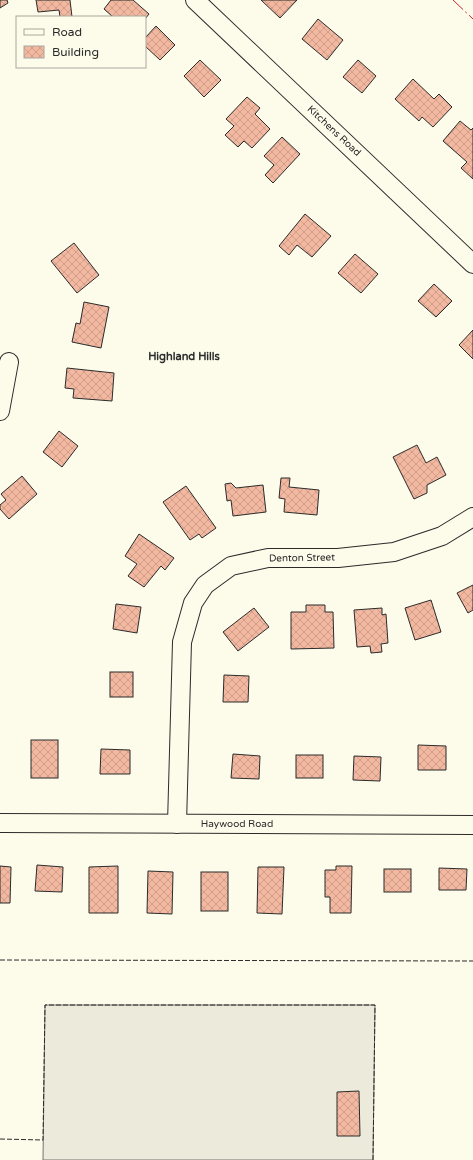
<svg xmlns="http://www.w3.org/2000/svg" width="473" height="1160" font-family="'Varela Round',sans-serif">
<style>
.parking{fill:#eceadb;stroke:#74746e}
.building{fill:url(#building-cross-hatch);stroke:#2b2b2b}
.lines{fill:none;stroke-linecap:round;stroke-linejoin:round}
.minor-casing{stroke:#2b2b2b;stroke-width:20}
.minor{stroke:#fdfbea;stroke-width:18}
.fence{stroke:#2b2b2b;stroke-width:1;stroke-dasharray:5 2;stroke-linecap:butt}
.power{stroke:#c62828;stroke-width:1;stroke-dasharray:14 3 2 3;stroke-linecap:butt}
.labels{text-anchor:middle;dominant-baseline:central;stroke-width:3;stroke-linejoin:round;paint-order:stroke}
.street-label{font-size:10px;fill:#2b2b2b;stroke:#fdfbea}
.neighbourhood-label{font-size:11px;font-weight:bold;fill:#2b2b2b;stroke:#fdfbea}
</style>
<defs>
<pattern id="building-cross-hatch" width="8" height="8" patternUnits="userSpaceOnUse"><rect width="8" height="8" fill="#f2b8a0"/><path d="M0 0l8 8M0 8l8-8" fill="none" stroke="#d09e8a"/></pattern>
</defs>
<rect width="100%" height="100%" fill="#fdfbea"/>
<polygon class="parking" points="45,1005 375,1005 373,1160 43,1160"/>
<g class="building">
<polygon points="0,0 7,0 8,3 0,8"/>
<polygon points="36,0 70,0 72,17 60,17 59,10 38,12"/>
<polygon points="111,0 133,0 149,14 145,19 145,17 113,17 104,9"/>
<polygon points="261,0 297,0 280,18"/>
<polygon points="318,19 343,40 327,60 302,39"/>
<polygon points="156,26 175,45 160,60 145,46 145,38"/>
<polygon points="200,60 221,80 204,97 184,76"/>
<polygon points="358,60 376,76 362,93 343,77"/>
<polygon points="413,79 434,99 439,94 452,107 433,127 422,117 419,121 395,99"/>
<polygon points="247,97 260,108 255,114 270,129 252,148 244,141 238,147 225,135 234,126 226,119"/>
<polygon points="460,121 471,130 473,128 473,179 461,168 467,162 443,141"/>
<polygon points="282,137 300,154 273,183 265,175 274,165 264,156"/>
<polygon points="305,214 331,236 312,257 297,245 289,255 279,246"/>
<polygon points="74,243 99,275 77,293 51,261"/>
<polygon points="355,254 378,274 361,293 338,273"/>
<polygon points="434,284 452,301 436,317 418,301"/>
<polygon points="84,302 109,307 101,348 72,342 76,323 80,324"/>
<polygon points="473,330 473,359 459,345"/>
<polygon points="67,368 114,373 112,401 73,398 74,389 65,388"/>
<polygon points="59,431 78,446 62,467 43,452"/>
<polygon points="417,445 426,463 437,457 446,475 427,485 427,493 414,499 393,457"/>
<polygon points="22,476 37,494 9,519 0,509 0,505 6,500 1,494"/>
<polygon points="281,478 290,478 289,487 319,490 317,515 284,512 285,499 279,498"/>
<polygon points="231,483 236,488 263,485 266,512 233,516 231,500 227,501 225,484"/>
<polygon points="186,486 216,528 202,538 199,534 190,540 163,502"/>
<polygon points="139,534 174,558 165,570 161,566 144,587 128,576 137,564 125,556"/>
<polygon points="473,585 473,610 468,613 457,593"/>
<polygon points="431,600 441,632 415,640 405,608"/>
<polygon points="116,604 141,607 137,633 113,629"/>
<polygon points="306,605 325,605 325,612 333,612 334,648 291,649 291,612 306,612"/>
<polygon points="254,608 269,627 238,651 223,632"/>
<polygon points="382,608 382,615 386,614 388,643 381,644 382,652 371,653 370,646 357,647 354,610"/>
<rect x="110" y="672" width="23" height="25"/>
<polygon points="224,675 249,676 248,702 223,702"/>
<rect x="31" y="740" width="27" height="38"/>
<polygon points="418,745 446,746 446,770 418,770"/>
<polygon points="101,749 130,750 130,774 100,774"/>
<polygon points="233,754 260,756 259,779 231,778"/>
<rect x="296" y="755" width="27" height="23"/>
<polygon points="354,756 381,757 380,781 353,780"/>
<polygon points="37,865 63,867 62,892 35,891"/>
<polygon points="0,866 11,867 10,903 0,903"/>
<polygon points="118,866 118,913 89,913 89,867"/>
<polygon points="336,866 352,866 351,913 330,913 330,897 325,897 325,870 336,870"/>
<polygon points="258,867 284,867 282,914 257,913"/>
<polygon points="439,868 467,869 466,890 439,890"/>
<rect x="384" y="869" width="27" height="23"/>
<polygon points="148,871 173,872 172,914 147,913"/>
<rect x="201" y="872" width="27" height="39"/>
<polygon points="359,1091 360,1136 337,1136 337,1092"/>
</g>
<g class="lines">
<g class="minor-casing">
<g id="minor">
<polyline points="195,0 473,264"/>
<polyline points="0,411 9,362"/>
<polyline points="0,823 473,825"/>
<polyline points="177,824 182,642 193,603 205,585 231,566 268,558 338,558 394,552 442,536 473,517"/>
</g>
</g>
<use href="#minor" class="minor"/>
<g class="fence">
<polyline points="0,960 473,961"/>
<polyline points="0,1139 43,1140 45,1005 375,1005 373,1160"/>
</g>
<polyline class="power" points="453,0 473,19"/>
</g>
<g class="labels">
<g class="street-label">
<text transform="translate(334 131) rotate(43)">Kitchens Road</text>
<text transform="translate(302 558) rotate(-1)">Denton Street</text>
<text x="237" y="824">Haywood Road</text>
</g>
<g class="neighbourhood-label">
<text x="184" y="356">Highland Hills</text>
</g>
</g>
<rect x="16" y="16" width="130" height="52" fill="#fdfbea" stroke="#a9a89e"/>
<rect x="24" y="29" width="20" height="6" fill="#fdfbea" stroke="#a9a89e"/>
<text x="52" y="36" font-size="12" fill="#2b2b2b">Road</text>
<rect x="24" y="46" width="20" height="12" fill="url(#building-cross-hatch)" stroke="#a9a89e"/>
<text x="52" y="56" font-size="12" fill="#2b2b2b">Building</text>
</svg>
